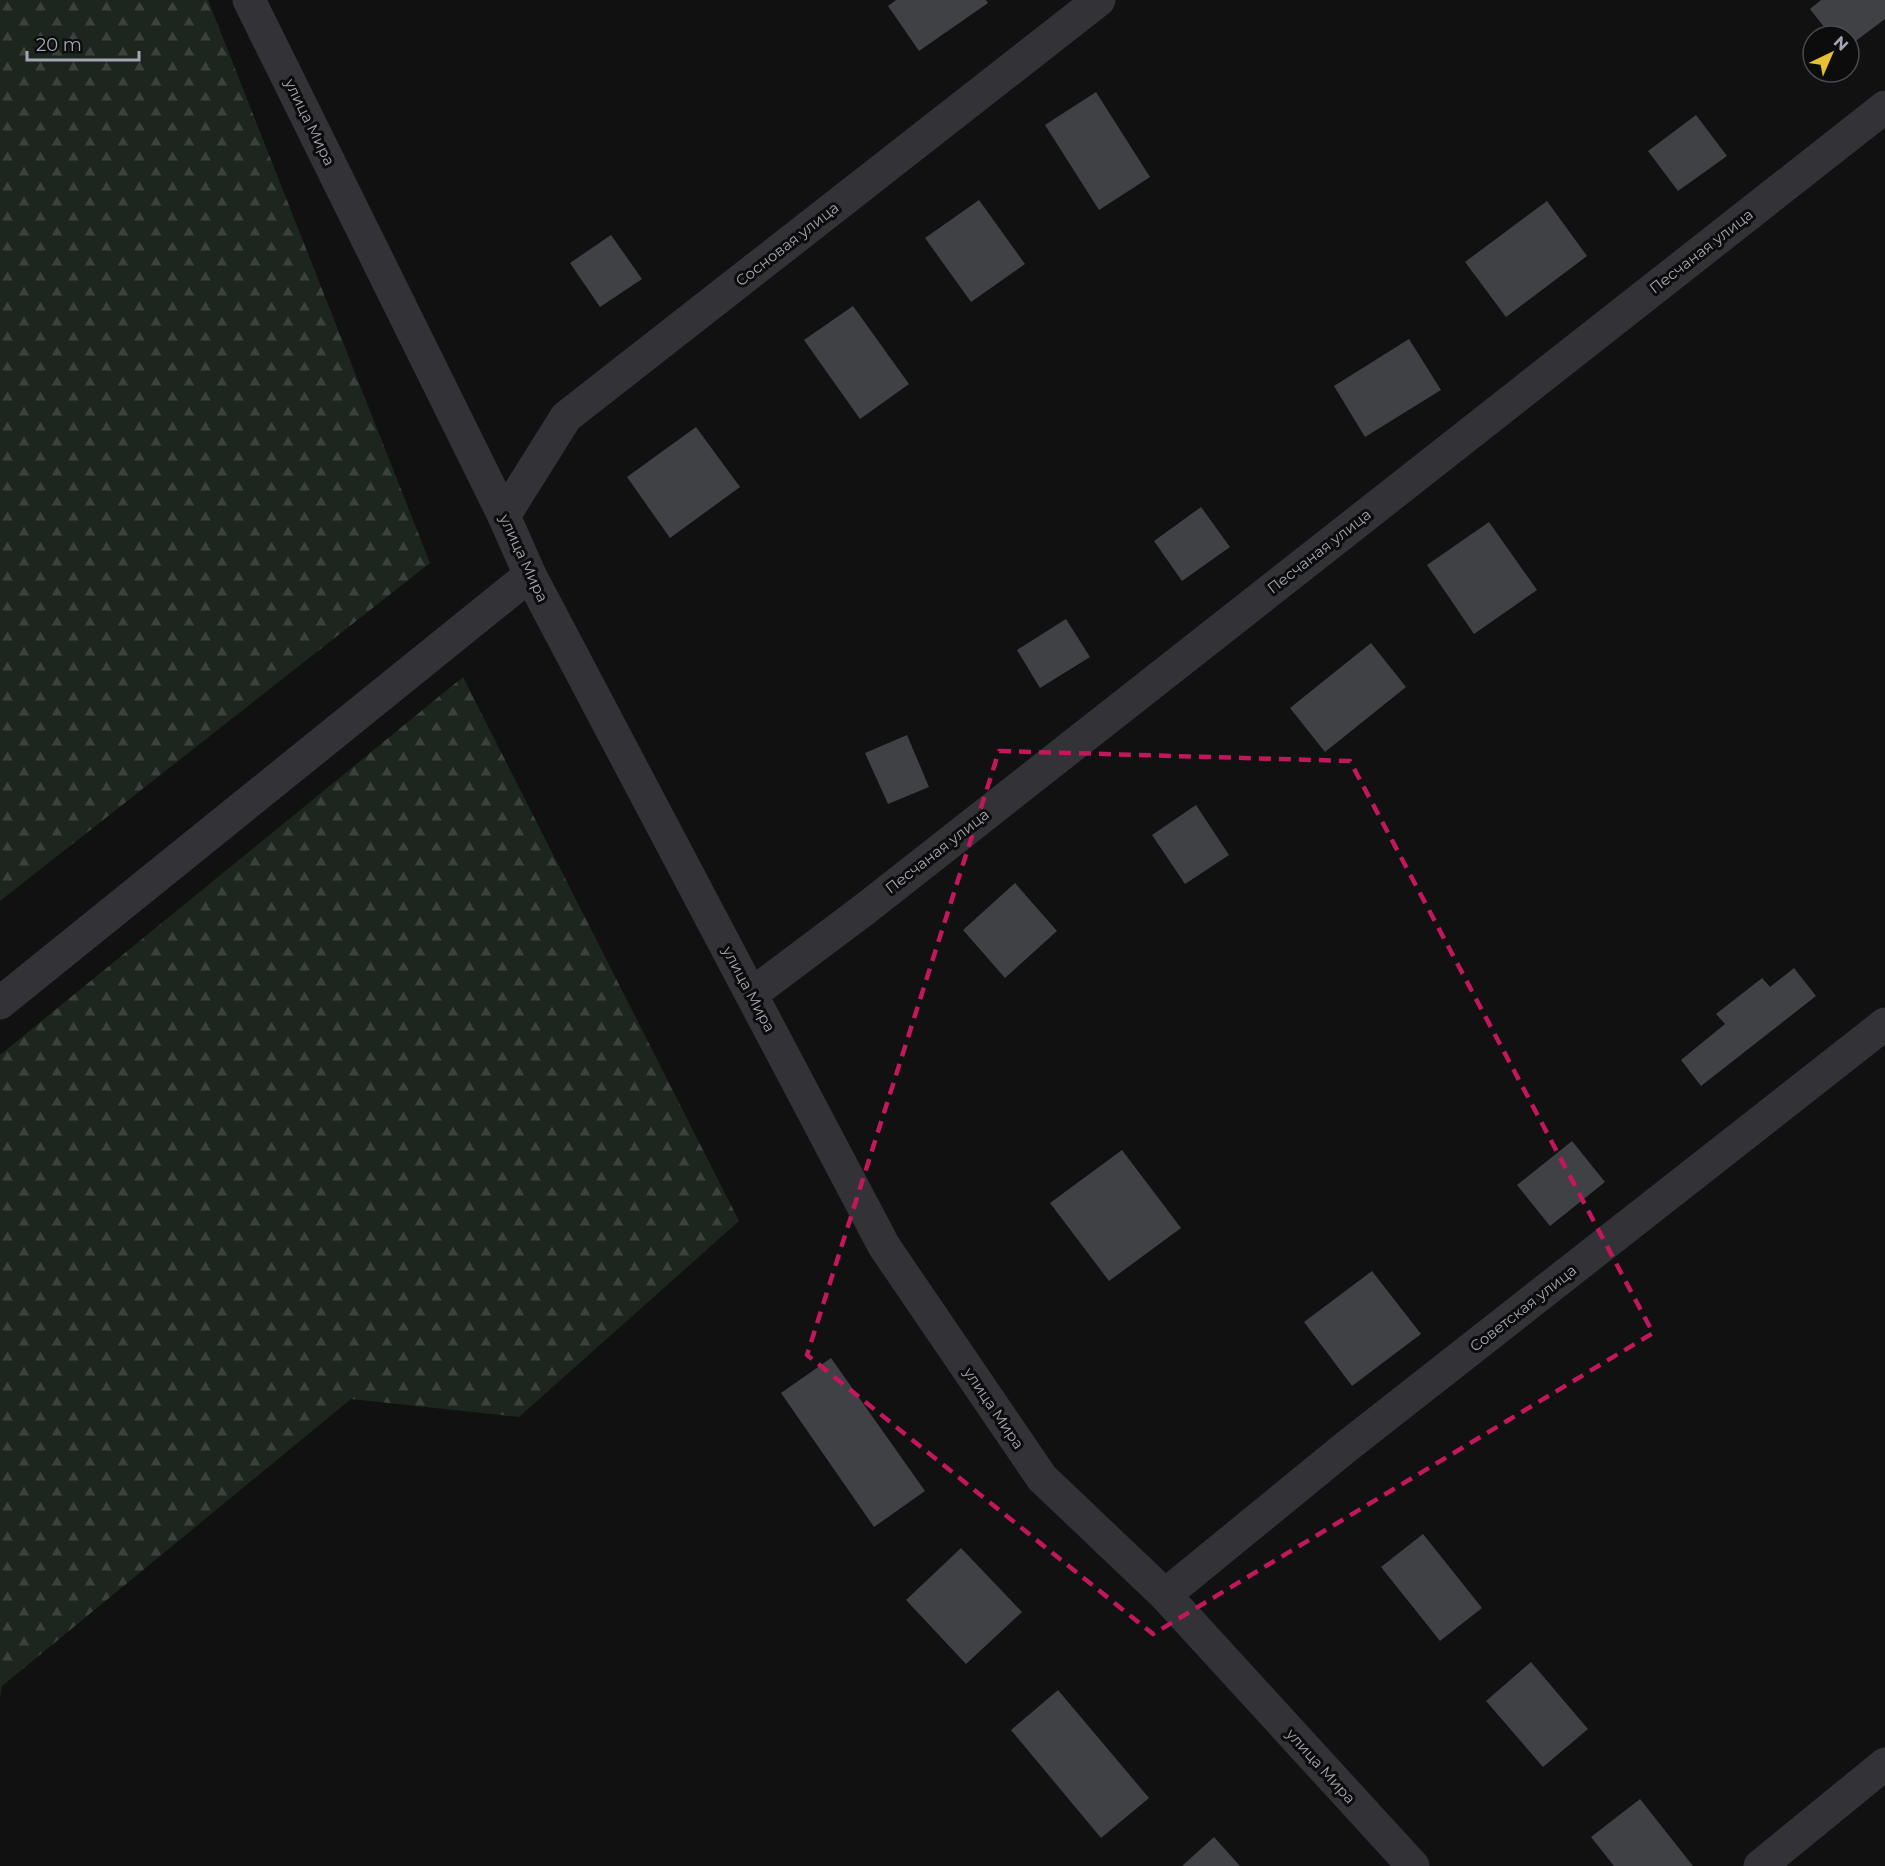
<svg xmlns="http://www.w3.org/2000/svg" width="1885" height="1866" font-family="Montserrat,sans-serif">
<style>
.forest{fill:url(#forest-firs)}
.building{fill:#404145}
.lines{fill:none;stroke-linecap:round;stroke-linejoin:round}
.minor{stroke:#323237;stroke-width:33}
.marked{fill:none;stroke:#c2185b;stroke-width:4.5;stroke-dasharray:12 8;stroke-linejoin:round}
.labels{text-anchor:middle;dominant-baseline:central;stroke-width:6;stroke-linejoin:round;paint-order:stroke}
.street-label{font-size:15px;fill:#a3a6b2;stroke:#0c0c0d}
</style>
<defs>
<pattern id="forest-firs" width="22" height="20" patternUnits="userSpaceOnUse" patternTransform="scale(1.5)"><rect width="22" height="20" fill="#1d251f"/><path d="M5 1l3.5 6h-7zM16 11l3.5 6h-7z" fill="#3b423d"/></pattern>
</defs>
<rect width="100%" height="100%" fill="#111112"/>
<g class="forest">
<polygon points="0,0 208,0 430,563 0,901"/>
<polygon points="463,677 739,1221 519,1417 351,1399 2,1686 0,1699 0,1055"/>
</g>
<g class="building">
<polygon points="896,0 986,0 988,3 919,51 888,6"/>
<polygon points="1821,0 1885,0 1885,19 1849,46 1849,36 1831,36 1810,9"/>
<polygon points="1096,92 1150,177 1099,210 1045,125"/>
<polygon points="1696,115 1727,156 1678,191 1648,151"/>
<polygon points="979,200 1025,264 971,302 925,238"/>
<polygon points="1547,201 1587,256 1506,317 1465,262"/>
<polygon points="611,235 642,279 600,307 570,263"/>
<polygon points="853,306 909,384 860,419 804,340"/>
<polygon points="1409,339 1441,390 1365,437 1334,386"/>
<polygon points="696,427 740,487 670,538 627,477"/>
<polygon points="1201,507 1230,547 1182,581 1154,541"/>
<polygon points="1489,522 1537,590 1474,634 1427,565"/>
<polygon points="1066,619 1090,657 1040,688 1017,650"/>
<polygon points="1371,643 1406,687 1325,752 1290,708"/>
<polygon points="907,735 929,787 888,804 865,753"/>
<polygon points="1196,805 1229,855 1185,884 1152,835"/>
<polygon points="1015,883 1057,931 1005,978 963,930"/>
<polygon points="1794,968 1816,996 1701,1086 1681,1060 1725,1024 1716,1014 1762,978 1770,987"/>
<polygon points="1572,1141 1605,1182 1550,1226 1517,1185"/>
<polygon points="1122,1150 1181,1228 1109,1281 1050,1203"/>
<polygon points="1372,1271 1421,1334 1352,1386 1304,1322"/>
<polygon points="831,1358 925,1491 874,1527 781,1393"/>
<polygon points="1423,1534 1482,1608 1440,1641 1381,1567"/>
<polygon points="961,1548 1022,1612 966,1664 906,1600"/>
<polygon points="1531,1662 1588,1729 1543,1767 1486,1701"/>
<polygon points="1058,1690 1149,1798 1101,1838 1011,1730"/>
<polygon points="1640,1799 1693,1866 1614,1866 1591,1837"/>
<polygon points="1214,1837 1240,1866 1182,1866"/>
</g>
<g class="lines">
<g class="minor">
<polyline points="249,0 504,516 530,575 884,1246 1042,1478 1165,1595 1413,1866"/>
<polyline points="504,516 566,417 1099,0"/>
<polyline points="752,994 865,909 1885,107"/>
<polyline points="0,1003 530,575"/>
<polyline points="1165,1595 1346,1447 1885,1024"/>
<polyline points="1760,1866 1885,1764"/>
</g>
</g>
<path class="marked" d="M999 751 1350 761 1653 1333 1153 1634 807 1355Z"/>
<g class="labels">
<g class="street-label">
<text transform="translate(310 122) rotate(64)">улица Мира</text>
<text transform="translate(787 244) rotate(-38)">Сосновая улица</text>
<text transform="translate(1701 251) rotate(-38)">Песчаная улица</text>
<text transform="translate(1319 551) rotate(-38)">Песчаная улица</text>
<text transform="translate(524 558) rotate(65)">улица Мира</text>
<text transform="translate(937 851) rotate(-38)">Песчаная улица</text>
<text transform="translate(749 989) rotate(62)">улица Мира</text>
<text transform="translate(1523 1308) rotate(-38)">Советская улица</text>
<text transform="translate(994 1408) rotate(56)">улица Мира</text>
<text transform="translate(1321 1766) rotate(48)">улица Мира</text>
</g>
</g>
<g transform="translate(1831 54) rotate(44)"><circle r="28" fill="#0c0c0d" stroke="#484a4f" stroke-width="1.5"/>
<path d="M0-4.5L10 22L0 15L-10 22Z" fill="#e8c133"/>
<text y="-9" font-size="16" font-weight="bold" text-anchor="middle" fill="#a3a6b2">N</text>
</g>
<path d="M27 51v9h112v-9" fill="none" stroke="#a3a6b2" stroke-width="3"/>
<text x="36" y="51" font-size="18" fill="#a3a6b2" stroke="#0c0c0d" stroke-width="4.5" paint-order="stroke">20 m</text>
</svg>
